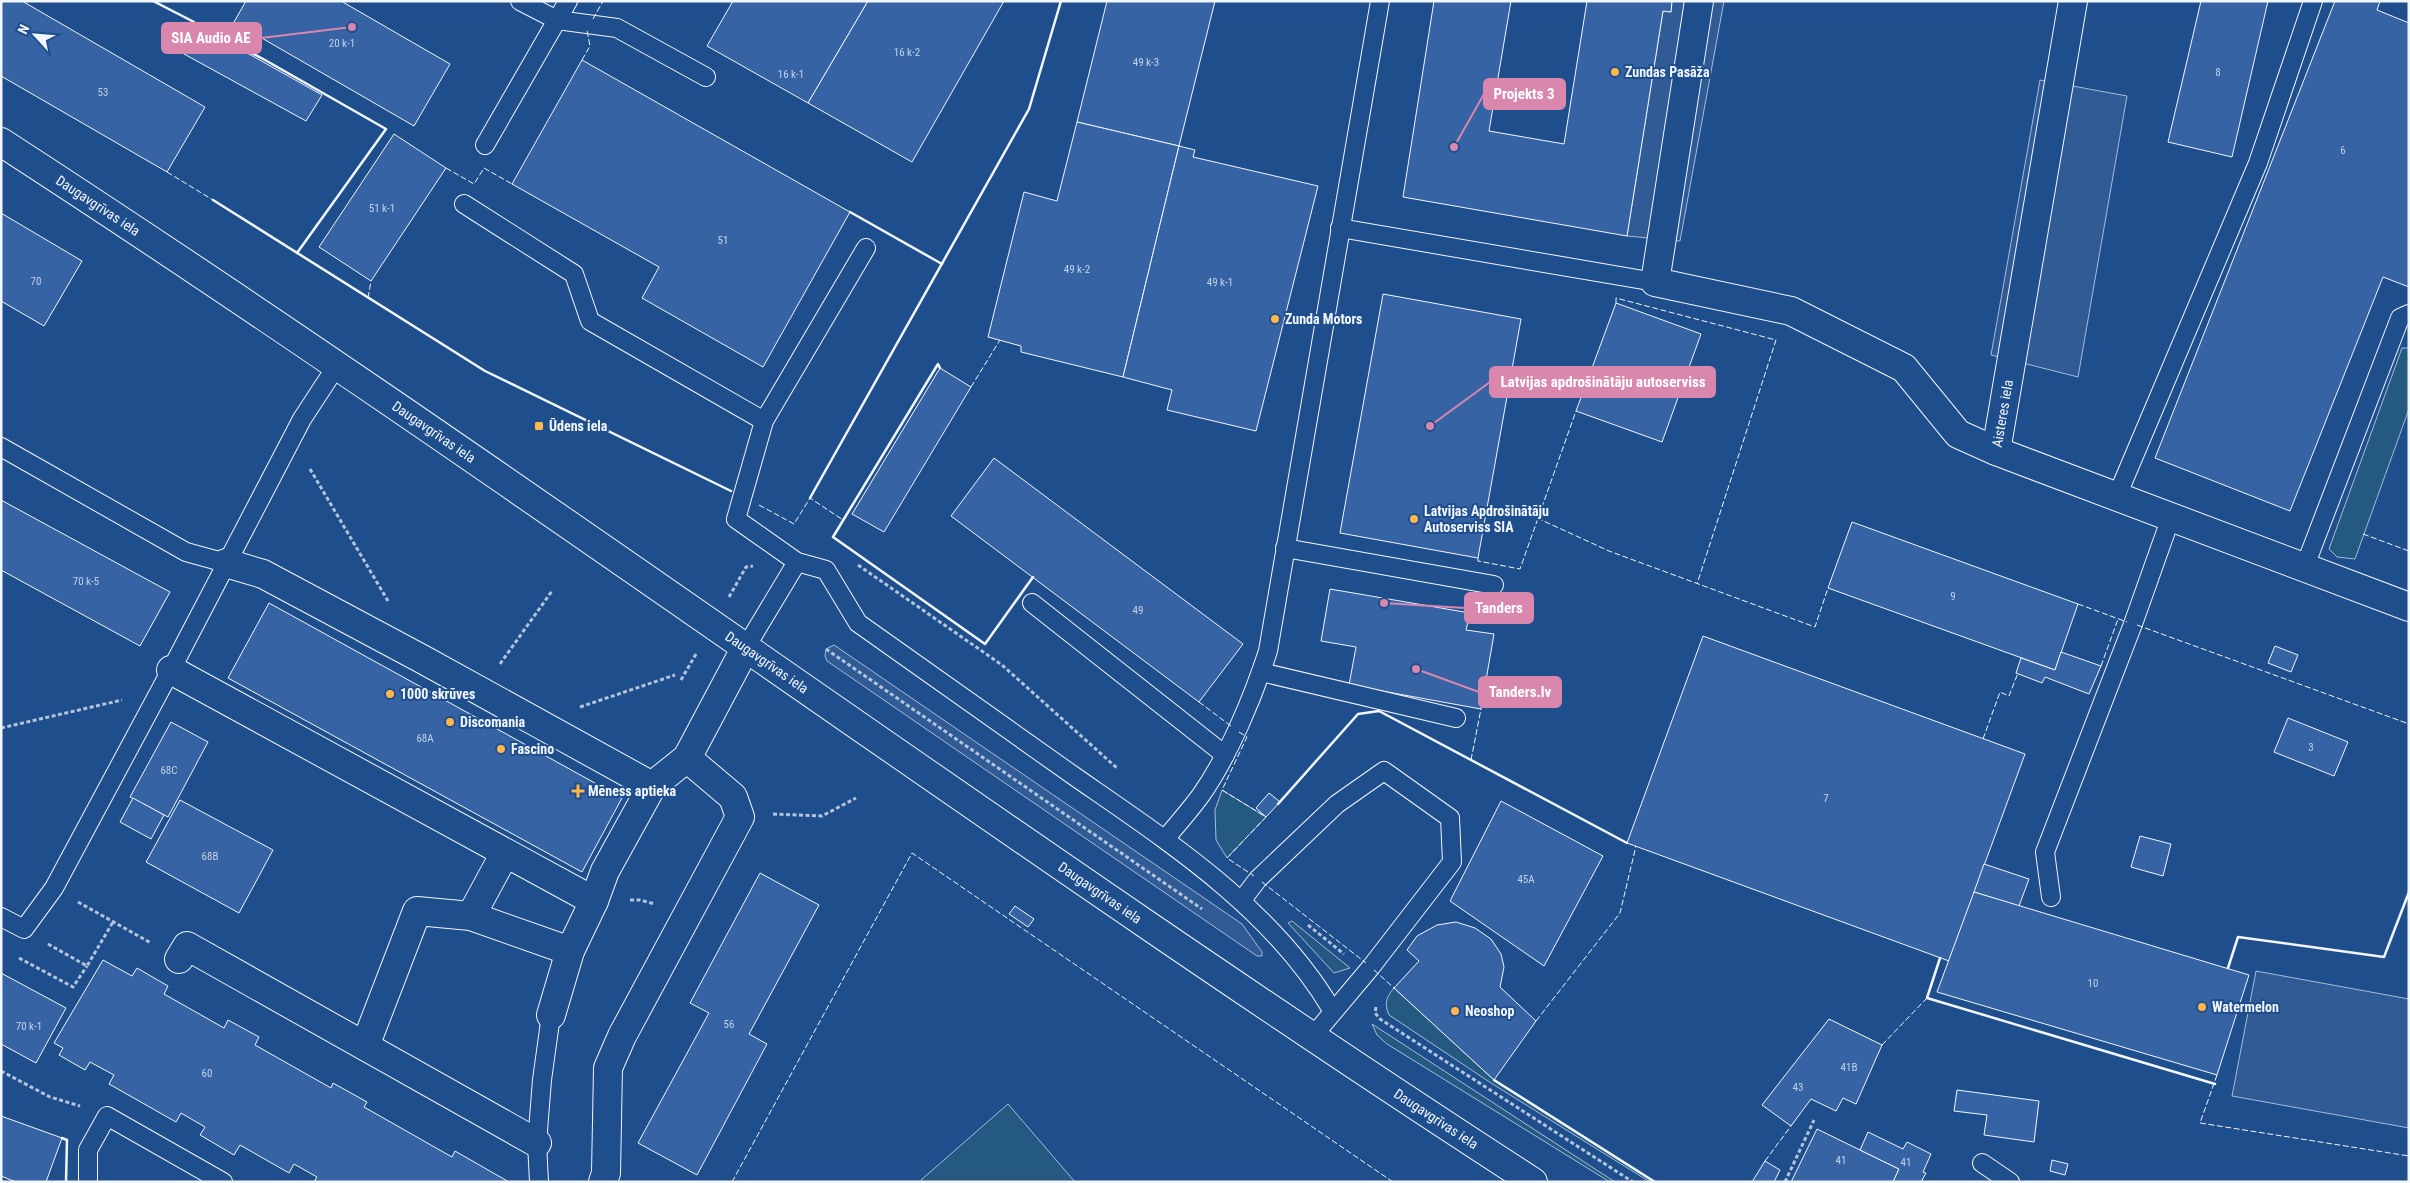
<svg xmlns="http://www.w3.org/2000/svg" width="2410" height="1183" font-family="'Roboto Condensed',sans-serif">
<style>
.green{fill:#245a82;stroke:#a8bbd7}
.parking{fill:#305b95;stroke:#a8bbd7}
.building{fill:#3563a3;stroke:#f2f6ff}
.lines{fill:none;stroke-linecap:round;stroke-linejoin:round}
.service-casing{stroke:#f2f6ff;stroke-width:20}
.minor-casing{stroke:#f2f6ff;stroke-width:30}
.secondary-casing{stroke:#f2f6ff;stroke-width:30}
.path{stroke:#b3c4dc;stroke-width:3;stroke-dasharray:4 2.5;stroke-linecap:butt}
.service{stroke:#1f4e8c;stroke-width:18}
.minor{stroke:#1f4e8c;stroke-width:28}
.secondary{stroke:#1f4e8c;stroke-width:28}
.fence{stroke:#f2f6ff;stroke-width:1;stroke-dasharray:6 2.5;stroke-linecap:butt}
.wall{stroke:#f2f6ff;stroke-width:2.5}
.poi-dot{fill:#ffb74d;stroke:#1f4e8c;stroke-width:2}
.labels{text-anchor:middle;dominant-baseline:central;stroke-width:4;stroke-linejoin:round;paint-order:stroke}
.number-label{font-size:11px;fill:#c3d1e8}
.poi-label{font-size:14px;font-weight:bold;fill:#f2f6ff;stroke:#1f4e8c;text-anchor:start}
.street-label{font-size:14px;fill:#f2f6ff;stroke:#1f4e8c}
.leader{fill:none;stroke:#da87ad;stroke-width:2}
.callout-dot{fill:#da87ad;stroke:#1f4e8c;stroke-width:2}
.callout{fill:#da87ad;stroke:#da87ad;stroke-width:2}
.callout-label{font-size:15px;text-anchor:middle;font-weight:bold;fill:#fff}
</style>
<rect width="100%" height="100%" fill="#1f4e8c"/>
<g class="green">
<polygon points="2402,348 2409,348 2409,409 2355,559 2337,557 2329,549"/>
<polygon points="1222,790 1266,817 1227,858 1216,840 1215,810"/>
<polygon points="1292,921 1350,968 1334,973 1288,923"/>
<path d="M1394 988 1494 1080 1655 1182H1650L1491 1083 1389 1015C1384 1004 1386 997 1394 988Z"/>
<polygon points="1372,1024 1615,1182 1610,1182 1387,1044 1377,1035"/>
<polygon points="1008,1104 1075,1182 922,1182 921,1180"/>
</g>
<g class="parking">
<polygon points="1672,1 1724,1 1680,241 1627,236 1663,11 1671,12"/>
<polygon points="2040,80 2127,96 2078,377 1991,355"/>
<polygon points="834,645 1242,924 1262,952 1262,956 1257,956 827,661 825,656 826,649"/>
<polygon points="2256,971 2409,999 2409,1128 2232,1096"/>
</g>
<g class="building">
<polygon points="1,1 22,1 205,107 167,172 1,76"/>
<polygon points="246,1 341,1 450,64 414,126 234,22"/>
<polygon points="733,1 868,1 808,103 707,46"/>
<polygon points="868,1 1004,1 912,162 808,103"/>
<polygon points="1107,1 1215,1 1179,146 1077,122"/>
<polygon points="1434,1 1511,1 1489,131 1564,144 1587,1 1672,1 1671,12 1663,11 1627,236 1403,197"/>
<polygon points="2201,1 2268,1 2232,157 2168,142"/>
<polygon points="2335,1 2380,1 2377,10 2409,23 2409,287 2383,277 2290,511 2155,458"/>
<polygon points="192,22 322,95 306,121 175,49"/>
<polygon points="582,60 850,212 763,367 642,298 659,267 512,184"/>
<polygon points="1077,122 1179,146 1123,377 1021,352 1021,346 988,337 1024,192 1057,201"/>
<polygon points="394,134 446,168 371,281 319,247"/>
<polygon points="1179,146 1195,150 1193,157 1318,186 1256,431 1167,410 1172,390 1123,377"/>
<polygon points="1,213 82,261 44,326 1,301"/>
<polygon points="1383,294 1521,319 1478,558 1340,533"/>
<polygon points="1616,303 1701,334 1662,442 1576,411"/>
<polygon points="940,368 971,387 884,532 852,514"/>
<polygon points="994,458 1243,644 1199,702 951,516"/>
<polygon points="1,500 170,592 140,646 1,570"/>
<polygon points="1852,522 2078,604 2055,670 1828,588"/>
<polygon points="1330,589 1470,613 1466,630 1494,634 1481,709 1349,685 1356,647 1321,641"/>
<polygon points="269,603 622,798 582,872 228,678"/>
<polygon points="1703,636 2025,754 1949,961 1627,843"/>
<polygon points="2275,646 2298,655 2291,672 2268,663"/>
<polygon points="2061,652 2101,666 2089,694 2045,677 2042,683 2016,673 2021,658 2055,670"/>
<polygon points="2288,718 2348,742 2334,776 2274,752"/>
<polygon points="171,722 208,742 168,817 130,797"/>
<polygon points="1269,793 1280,802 1266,817 1256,808"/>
<polygon points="133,798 164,815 151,839 120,822"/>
<polygon points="180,800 273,850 239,913 146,862"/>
<polygon points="1501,801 1603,856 1544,966 1450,901"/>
<polygon points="2140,836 2171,844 2163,876 2131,867"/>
<polygon points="1984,864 2029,879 2019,906 1974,892"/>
<polygon points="760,873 819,905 749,1034 767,1044 697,1175 638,1143 709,1013 690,1003"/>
<polygon points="1974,892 2249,975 2217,1075 1937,992"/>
<polygon points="1015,906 1034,919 1028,927 1009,914"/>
<polygon points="1456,922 1475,928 1491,939 1501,954 1504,967 1500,987 1536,1021 1494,1080 1394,988 1419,961 1407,950 1417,936 1437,925"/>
<polygon points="103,960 132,976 137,968 168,986 164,994 224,1028 228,1020 259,1037 255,1045 331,1088 333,1083 367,1102 364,1107 452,1157 455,1151 509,1182 314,1182 317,1177 294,1164 289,1173 240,1145 234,1155 200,1135 205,1127 181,1113 176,1122 109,1084 114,1075 90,1062 85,1070 59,1055 63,1048 54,1043"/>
<polygon points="1,973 66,1008 36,1063 1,1044"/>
<polygon points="1829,1019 1882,1045 1856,1104 1843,1098 1836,1111 1811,1099 1791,1126 1762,1105"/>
<polygon points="1957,1090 2039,1101 2034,1142 1984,1135 1987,1115 1954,1111"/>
<polygon points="1,1116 62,1138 46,1182 16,1182 1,1176"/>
<polygon points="1817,1129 1899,1169 1893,1182 1791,1182"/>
<polygon points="1868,1132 1903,1149 1907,1142 1931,1154 1923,1172 1926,1173 1921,1182 1893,1182 1899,1169 1860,1150"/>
<polygon points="2052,1160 2068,1164 2065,1175 2050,1171"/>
<polygon points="1765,1161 1780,1170 1774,1182 1752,1182"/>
</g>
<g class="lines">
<g class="service-casing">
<g id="service">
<polyline points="568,1 557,20 617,28 706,77"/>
<polyline points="485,145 557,20 520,1"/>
<polyline points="464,204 574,274 590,321 764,421"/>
<polyline points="1340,228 1655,282"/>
<path d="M866 248 764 421 736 519 797 562 826 570 858 623C930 674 1002 725 1074 776 1169 842 1272 908 1332 1010"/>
<polyline points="1,447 186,552 226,563"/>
<polyline points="2117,496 2258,163 2313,1"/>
<polyline points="1285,548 1494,585"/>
<polyline points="2305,566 2400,318 2409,314"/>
<polyline points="1032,603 1225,755"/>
<polyline points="746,647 797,562"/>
<polyline points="1261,672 1456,718"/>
<path d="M1165 839C1177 825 1190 810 1201 795 1229 755 1253 697 1268 651L1380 1"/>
<polyline points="2051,897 2045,852 2133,624 2171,517"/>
<polyline points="1242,900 1258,879 1337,804 1384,771 1450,818 1452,862 1371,967 1313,1036"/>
<polyline points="1,917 24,929 54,888 171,670 302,419 336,367"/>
<polyline points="1982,1163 2010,1182"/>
<polyline points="88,1182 88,1150 107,1116 223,1182"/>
<polyline points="539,1182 537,1143 542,1080 551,1015"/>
</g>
</g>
<g class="minor-casing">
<g id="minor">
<polyline points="1699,1 1655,282 1791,311 1904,368 1958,434 1996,451 2409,607"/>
<path id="s1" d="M1996 451 2073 1"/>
<polyline points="226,563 263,574 422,659 652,786"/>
<polyline points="171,670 594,901"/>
<polyline points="471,916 505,853"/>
<polyline points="179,959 187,946 537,1143"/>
<polyline points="551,1015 570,951 594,901 605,871 652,786 687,758 746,647"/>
<polyline points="365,1046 417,911 471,916 570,951"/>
<polyline points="603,1182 606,1173 608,1068 622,1036 740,817 733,797 687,758"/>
</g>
</g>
<g class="secondary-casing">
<g id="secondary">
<path id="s2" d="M1 142C519 478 1015 847 1533 1182"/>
</g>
</g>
<g class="path">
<polyline points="310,469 388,601"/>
<polyline points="858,565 1002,665 1118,769"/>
<polyline points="729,597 746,567 753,566"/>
<polyline points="826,649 1202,909"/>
<polyline points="500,664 552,591"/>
<polyline points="681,680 696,654"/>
<polyline points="580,707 675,675"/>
<polyline points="1,728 122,700"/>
<polyline points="773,814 822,816 856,798"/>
<polyline points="630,900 640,900 655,904"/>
<polyline points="78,902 151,943"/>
<polyline points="1308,925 1344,954"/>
<polyline points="48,944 87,966 113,922"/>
<polyline points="19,958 73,987 87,966"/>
<polyline points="1376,1007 1375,1013 1380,1019 1633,1182"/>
<polyline points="1,1071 50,1097 80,1106"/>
<polyline points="1785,1182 1814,1120"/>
</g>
<use href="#service" class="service"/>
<use href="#minor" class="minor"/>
<use href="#secondary" class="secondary"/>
<g class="fence">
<polyline points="593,19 603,1"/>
<polyline points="582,60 590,46 587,30"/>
<polyline points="446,168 474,184 484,168 512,184"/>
<polyline points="167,172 213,200"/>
<polyline points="368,298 371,281"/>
<polyline points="1616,303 1616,298 1776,340 1697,584"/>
<polyline points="971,387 1000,340"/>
<polyline points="759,505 794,524 810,498 843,520"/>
<polyline points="1537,518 1609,551 1815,627 1828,588"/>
<polyline points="2363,534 2409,551"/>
<polyline points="1478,558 1478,561 1520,569 1576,411"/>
<polyline points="2078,604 2127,622"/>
<polyline points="2137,625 2409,724"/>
<polyline points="2101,666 2118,619"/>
<polyline points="1199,702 1231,726"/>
<polyline points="1239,732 1247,737 1222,790 1266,817 1227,858 1254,876"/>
<polyline points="1983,739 2000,692 2009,696 2018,673"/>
<polyline points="1471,760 1481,709"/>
<polyline points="1262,882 1366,963"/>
<polyline points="1374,970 1394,988"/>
<polyline points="1536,1021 1620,913 1636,846"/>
<polyline points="1882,1045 1927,998"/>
<polyline points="2217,1075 2200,1123 2409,1156"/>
<polyline points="1765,1161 1791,1126"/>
<polyline points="732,1182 912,853 1393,1182"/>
</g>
<g class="wall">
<polyline points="153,1 194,22"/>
<polyline points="212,32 265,60 386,129 297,253"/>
<polyline points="213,200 485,371 731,491"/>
<polyline points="850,212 942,264"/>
<polyline points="940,368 938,364 833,537 985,644 1033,577"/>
<polyline points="810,498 1029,109 1061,1"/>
<polyline points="1278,804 1358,714 1379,711 1627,843"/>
<polyline points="1940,958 1927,998 2215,1084"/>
<polyline points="2228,968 2238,937 2384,957 2409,892"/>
<polyline points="1494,1080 1655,1182"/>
<polyline points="62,1138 67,1140 66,1182"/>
</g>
</g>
<g class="poi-dot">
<circle cx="1615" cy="72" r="5"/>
<circle cx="1275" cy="319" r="5"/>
<rect x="534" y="421" width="10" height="10" rx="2.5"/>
<circle cx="1414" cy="519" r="5"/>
<circle cx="390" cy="694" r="5"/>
<circle cx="450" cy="722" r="5"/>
<circle cx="501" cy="749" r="5"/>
<path d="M575.5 783.5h5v5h5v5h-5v5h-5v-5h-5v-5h5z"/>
<circle cx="2202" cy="1007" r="5"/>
<circle cx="1455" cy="1011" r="5"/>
</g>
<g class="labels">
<g class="number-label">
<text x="342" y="43">20 k-1</text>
<text x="907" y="52">16 k-2</text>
<text x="1146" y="62">49 k-3</text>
<text x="2218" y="72">8</text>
<text x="791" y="74">16 k-1</text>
<text x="103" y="92">53</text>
<text x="2343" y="150">6</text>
<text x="382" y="208">51 k-1</text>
<text x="723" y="240">51</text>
<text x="1077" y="269">49 k-2</text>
<text x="36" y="281">70</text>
<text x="1220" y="282">49 k-1</text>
<text x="86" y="581">70 k-5</text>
<text x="1953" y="596">9</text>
<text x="1138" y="610">49</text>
<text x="425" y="738">68A</text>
<text x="2311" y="747">3</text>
<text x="169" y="770">68C</text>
<text x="1826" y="798">7</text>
<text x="210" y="856">68B</text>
<text x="1526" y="879">45A</text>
<text x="2093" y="983">10</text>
<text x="729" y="1024">56</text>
<text x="29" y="1026">70 k-1</text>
<text x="1849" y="1067">41B</text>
<text x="207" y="1073">60</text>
<text x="1798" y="1087">43</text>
<text x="1841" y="1160">41</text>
<text x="1906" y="1162">41</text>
</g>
<g class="poi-label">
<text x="1625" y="72">Zundas Pasāža</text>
<text x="1285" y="319">Zunda Motors</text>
<text x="549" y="426">Ūdens iela</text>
<text x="1424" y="511">Latvijas Apdrošinātāju<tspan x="1424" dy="16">Autoserviss SIA</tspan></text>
<text x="400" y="694">1000 skrūves</text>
<text x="460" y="722">Discomania</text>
<text x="511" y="749">Fascino</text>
<text x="588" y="791">Mēness aptieka</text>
<text x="2212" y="1007">Watermelon</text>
<text x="1465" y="1011">Neoshop</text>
</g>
<g class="street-label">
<text stroke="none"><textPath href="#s2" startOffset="116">Daugavgrīvas iela</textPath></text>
<text stroke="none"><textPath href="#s1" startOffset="38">Aisteres iela</textPath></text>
<text stroke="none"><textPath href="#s2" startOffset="521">Daugavgrīvas iela</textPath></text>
<text stroke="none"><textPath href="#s2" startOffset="926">Daugavgrīvas iela</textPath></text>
<text stroke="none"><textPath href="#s2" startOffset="1331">Daugavgrīvas iela</textPath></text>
<text stroke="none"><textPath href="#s2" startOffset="1736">Daugavgrīvas iela</textPath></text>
</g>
</g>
<path class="leader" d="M352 27L261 38M1454 147L1484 94M1430 426L1490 382M1384 603L1465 608M1416 669L1479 692"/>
<g class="callout-dot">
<circle cx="352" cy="27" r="5"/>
<circle cx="1454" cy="147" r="5"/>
<circle cx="1430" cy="426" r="5"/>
<circle cx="1384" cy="603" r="5"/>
<circle cx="1416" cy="669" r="5"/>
</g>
<g class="callout">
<rect x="162" y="23" width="99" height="30" rx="5"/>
<rect x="1484" y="79" width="81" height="30" rx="5"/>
<rect x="1490" y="367" width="225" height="30" rx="5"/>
<rect x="1465" y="593" width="68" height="30" rx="5"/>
<rect x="1479" y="677" width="82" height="30" rx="5"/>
</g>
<g class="callout-label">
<text x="211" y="43">SIA Audio AE</text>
<text x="1524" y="99">Projekts 3</text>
<text x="1603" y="387">Latvijas apdrošinātāju autoserviss</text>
<text x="1499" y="613">Tanders</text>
<text x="1520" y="697">Tanders.lv</text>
</g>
<rect width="2410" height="1183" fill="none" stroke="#f2f6ff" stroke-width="5"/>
<g transform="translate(35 35) rotate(296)" stroke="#1f4e8c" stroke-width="4" paint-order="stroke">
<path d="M0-4L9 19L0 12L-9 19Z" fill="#f2f6ff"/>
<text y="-8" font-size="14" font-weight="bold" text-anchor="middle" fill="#f2f6ff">N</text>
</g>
</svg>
